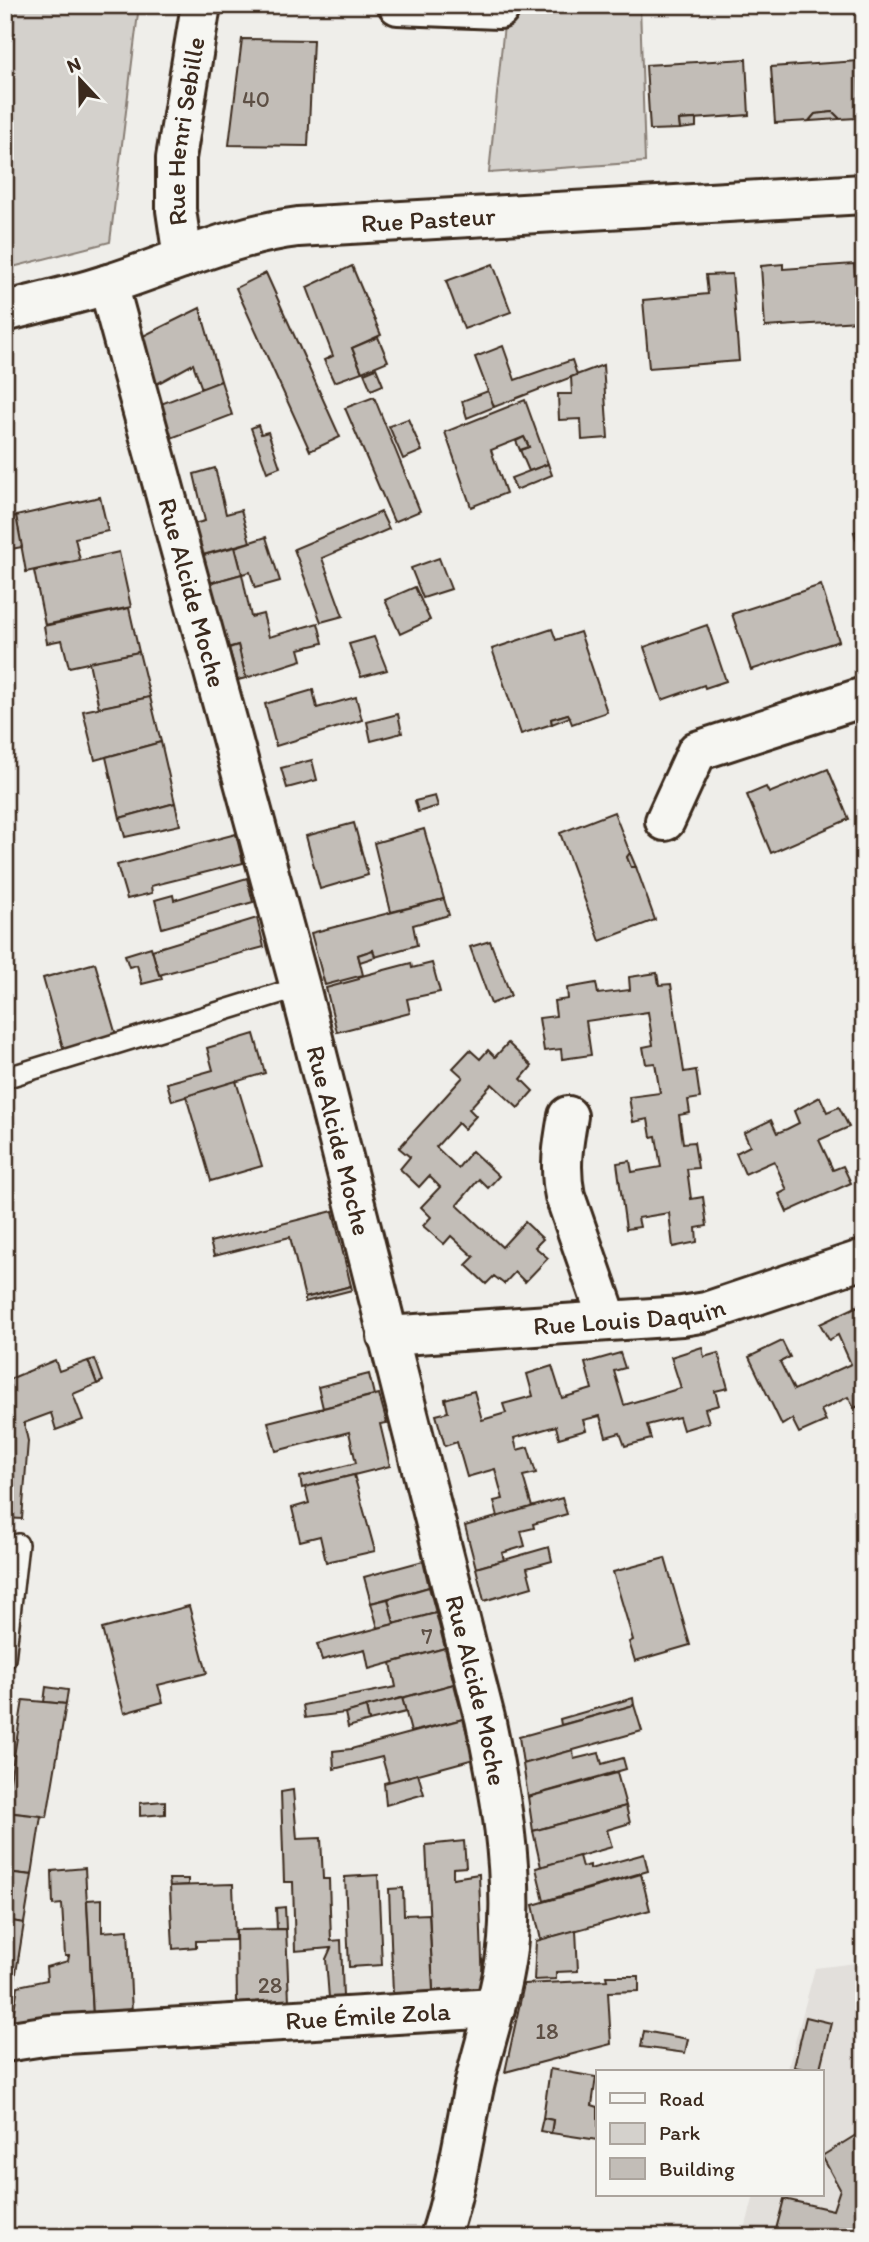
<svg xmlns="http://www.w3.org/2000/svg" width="869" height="2242" font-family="Itim,sans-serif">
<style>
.built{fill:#e2dfdb}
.green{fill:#d4d1cc;stroke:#887e75;stroke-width:2}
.building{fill:#c2bdb7;stroke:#3b2a1e;stroke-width:2}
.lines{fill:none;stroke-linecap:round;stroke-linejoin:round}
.lane-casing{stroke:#3b2a1e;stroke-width:24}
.street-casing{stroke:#3b2a1e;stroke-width:44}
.secondary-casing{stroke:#3b2a1e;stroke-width:44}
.lane{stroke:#f6f6f2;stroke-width:19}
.street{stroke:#f6f6f2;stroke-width:38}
.secondary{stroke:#f6f6f2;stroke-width:38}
.labels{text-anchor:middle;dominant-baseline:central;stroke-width:5;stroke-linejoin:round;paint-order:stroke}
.number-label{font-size:23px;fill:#5d4f44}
.street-label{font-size:26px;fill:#3b2a1e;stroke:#f6f6f2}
</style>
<rect width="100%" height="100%" fill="#efeeea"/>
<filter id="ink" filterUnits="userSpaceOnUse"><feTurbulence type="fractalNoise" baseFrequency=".0143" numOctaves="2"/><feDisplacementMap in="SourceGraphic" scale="14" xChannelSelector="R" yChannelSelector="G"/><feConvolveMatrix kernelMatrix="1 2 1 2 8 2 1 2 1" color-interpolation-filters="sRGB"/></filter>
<g filter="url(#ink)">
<polygon class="built" points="864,1962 864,2237 743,2237 754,2195 822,2195 822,2072 787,2072 815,1968"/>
<g class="green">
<polygon points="5,5 139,5 110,242 5,269"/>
<polygon points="506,5 640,5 645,162 489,173"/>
</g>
<g class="building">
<polygon points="242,39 313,40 308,146 229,145"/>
<polygon points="746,59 749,115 679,120 680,129 650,130 646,65"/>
<polygon points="858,61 861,111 856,118 840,119 833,112 815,114 809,121 775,123 771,67"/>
<polygon points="833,112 840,119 809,121 815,114"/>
<polygon points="696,119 696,127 680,129 679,120"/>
<polygon points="493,264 511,312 464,329 446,281"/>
<polygon points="783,264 783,269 854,264 858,321 765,327 761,266"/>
<polygon points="352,266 381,335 352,348 362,372 334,382 324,360 333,356 307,287"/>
<polygon points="266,273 340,437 310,451 236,288"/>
<polygon points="732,274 739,361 649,368 643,300 708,294 706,275"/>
<polygon points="200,308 221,381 202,389 193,364 153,386 141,337"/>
<polygon points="378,337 388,361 362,372 352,348"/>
<polygon points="503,346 515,380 572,360 577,375 494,407 475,357"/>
<polygon points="603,365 608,438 582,440 581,419 559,420 558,394 572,394 571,377"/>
<polygon points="376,368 383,385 371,390 364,373"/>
<polygon points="221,381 232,415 166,440 158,405"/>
<polygon points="488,391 494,407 467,418 462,401"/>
<polygon points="374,397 420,511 394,522 345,408"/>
<polygon points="525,400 548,464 529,471 520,450 529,447 524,437 491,450 506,493 471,507 445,432"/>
<polygon points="408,419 422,451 403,459 389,426"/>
<polygon points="258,425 261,434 268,432 280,467 267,472 251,428"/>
<polygon points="524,437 529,447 520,450 516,441"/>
<polygon points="548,464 552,475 516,490 511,478"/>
<polygon points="215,468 226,514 241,510 250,542 192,558 185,526 205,521 194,474"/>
<polygon points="100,497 108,531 75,538 80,560 26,572 16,516"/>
<polygon points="381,512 389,529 322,558 343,616 321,622 294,549"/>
<polygon points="16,516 22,547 6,550 5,518"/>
<polygon points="864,529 864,562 854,532"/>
<polygon points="266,537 280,581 255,588 250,572 242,574 235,547"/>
<polygon points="235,547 242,574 199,586 192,558"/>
<polygon points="119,552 131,607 45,625 34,571"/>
<polygon points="439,558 451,589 423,598 411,568"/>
<polygon points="242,574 251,617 263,614 269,637 318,623 323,643 299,649 302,660 246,678 238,645 223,649 210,583"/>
<polygon points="821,585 839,641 751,670 732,614"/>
<polygon points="415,587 430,620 400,634 385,600"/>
<polygon points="129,608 139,652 69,667 62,640 47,643 44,626"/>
<polygon points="707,625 726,681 705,688 704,685 662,700 644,647"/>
<polygon points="552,629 556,640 580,632 607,712 572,724 568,714 551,719 552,724 521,734 492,649"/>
<polygon points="374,637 387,670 361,677 349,644"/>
<polygon points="238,645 246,678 238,680 229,648"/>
<polygon points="139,652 150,697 99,708 89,662"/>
<polygon points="313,690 317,708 356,697 362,720 276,746 265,704"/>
<polygon points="150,697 161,742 95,760 83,711"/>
<polygon points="398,714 402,733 371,741 367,722"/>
<polygon points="568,714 570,717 552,724 551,719"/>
<polygon points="161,742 175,803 120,818 106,757"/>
<polygon points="312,760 317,780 287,788 281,768"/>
<polygon points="828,769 849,819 771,853 747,795 766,787 769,793"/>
<polygon points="435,796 438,806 418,812 415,801"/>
<polygon points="175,803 180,825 125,837 120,818"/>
<polygon points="614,812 630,853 627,857 631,867 636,867 655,920 600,941 560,833"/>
<polygon points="354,823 368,875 320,889 306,836"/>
<polygon points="424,829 444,899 391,912 374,843"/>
<polygon points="236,834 243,863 151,886 152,893 127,899 117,865"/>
<polygon points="630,853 636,867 631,867 627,857"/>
<polygon points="247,878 253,902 162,928 155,900 173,895 174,900"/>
<polygon points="444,899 449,915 413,925 417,945 375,957 373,950 358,955 363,975 325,985 311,933"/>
<polygon points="257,918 264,947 159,975 152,950"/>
<polygon points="490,941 511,996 491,1004 470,947"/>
<polygon points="151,947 159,975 161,975 162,979 142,984 137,965 129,967 125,955"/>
<polygon points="373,950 375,957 360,962 358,955"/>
<polygon points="95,963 116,1035 64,1051 43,978"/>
<polygon points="411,963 412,968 432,963 440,992 407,999 410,1013 337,1032 326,988 359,979 358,977"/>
<polygon points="657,973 659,985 671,984 684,1072 696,1070 700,1098 688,1100 690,1113 679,1115 683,1143 694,1142 698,1168 687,1169 691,1199 703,1197 707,1226 696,1228 697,1242 673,1247 669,1213 638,1218 640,1227 626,1229 617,1163 630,1161 632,1172 661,1167 656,1136 651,1137 648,1119 633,1122 629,1097 660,1093 655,1063 646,1064 643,1047 653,1045 648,1012 586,1021 591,1055 562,1059 561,1049 544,1051 539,1018 556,1016 554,1001 568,999 567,988 596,983 598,994 630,990 629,977"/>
<polygon points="254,1034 265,1073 172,1101 167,1083 213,1070 207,1048"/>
<polygon points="508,1043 532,1066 521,1079 533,1091 518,1108 492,1084 469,1109 476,1116 464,1129 458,1123 436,1147 458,1168 472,1151 499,1176 488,1188 479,1179 457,1205 502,1247 525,1222 543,1239 535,1247 548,1258 525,1282 515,1272 504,1284 494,1276 486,1284 466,1265 474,1257 451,1236 444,1244 423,1226 431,1217 421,1207 440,1187 429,1176 419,1187 400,1169 410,1157 399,1148 463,1077 453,1068 470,1050 480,1059 488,1050 495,1057"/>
<polygon points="236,1081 262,1166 211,1181 186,1096"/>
<polygon points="820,1097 827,1112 839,1107 849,1127 819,1140 833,1170 843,1166 851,1183 787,1212 779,1194 787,1190 774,1161 745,1174 736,1153 750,1146 744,1133 771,1120 777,1133 787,1129 799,1123 794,1111"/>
<polygon points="333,1211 351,1286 305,1298 290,1237 214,1256 210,1242"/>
<polygon points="351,1286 352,1290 305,1302 305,1298"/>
<polygon points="864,1303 864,1404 854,1408 848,1397 821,1410 826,1421 799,1433 792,1419 782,1425 749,1357 782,1341 790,1357 780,1362 794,1390 851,1364 838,1335 829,1340 820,1324"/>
<polygon points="702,1347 704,1357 718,1353 728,1388 715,1391 719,1405 705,1409 709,1422 683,1430 679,1417 647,1425 651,1439 625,1446 620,1433 606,1437 600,1416 583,1420 586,1430 559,1438 556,1426 514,1438 517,1450 528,1447 536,1473 523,1476 532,1507 498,1517 494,1501 503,1499 495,1469 467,1477 457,1442 445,1446 436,1415 448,1412 445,1399 474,1391 482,1420 506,1413 503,1404 533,1396 527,1374 552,1366 562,1398 592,1389 585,1363 620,1353 625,1368 614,1371 624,1405 681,1388 671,1357"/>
<polygon points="95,1359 103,1381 97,1384 88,1361"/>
<polygon points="55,1360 59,1371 88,1361 97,1384 73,1394 83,1420 56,1430 51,1413 24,1423 28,1441 22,1519 5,1518 5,1381"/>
<polygon points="369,1374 374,1395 323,1408 318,1387"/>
<polygon points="379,1394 387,1423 380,1424 390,1466 302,1488 300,1477 356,1463 349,1432 276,1451 268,1422"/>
<polygon points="354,1475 375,1551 326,1562 320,1536 300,1541 292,1508 309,1503 305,1487"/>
<polygon points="562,1498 567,1514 533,1524 534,1528 521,1531 525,1546 502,1553 504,1560 476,1568 465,1526"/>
<polygon points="549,1547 552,1561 527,1568 532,1587 484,1601 476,1568"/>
<polygon points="665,1558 690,1645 635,1661 629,1642 633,1640 613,1572"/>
<polygon points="423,1561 429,1587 371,1603 364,1577"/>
<polygon points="429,1587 436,1613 394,1624 388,1599"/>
<polygon points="388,1599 394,1624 378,1628 371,1603"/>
<polygon points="189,1606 207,1673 158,1685 163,1702 124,1713 102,1629"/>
<polygon points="436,1613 445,1648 369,1669 365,1649 322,1660 317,1644"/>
<polygon points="445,1648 454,1684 345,1713 305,1718 303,1705 396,1687 391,1663"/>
<polygon points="454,1684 463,1719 411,1732 402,1698"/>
<polygon points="46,1687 68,1690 66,1704 44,1702"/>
<polygon points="402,1698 406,1712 369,1721 366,1707"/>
<polygon points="633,1698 634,1705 561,1725 560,1719"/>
<polygon points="23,1700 66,1704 47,1817 5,1812"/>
<polygon points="634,1705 642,1731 523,1764 519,1737"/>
<polygon points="366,1707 369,1721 348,1727 345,1713"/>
<polygon points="463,1719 474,1759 389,1782 382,1757 334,1769 333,1751 351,1749"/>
<polygon points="573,1750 574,1759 599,1753 602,1764 623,1758 626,1769 528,1797 523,1764"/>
<polygon points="617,1773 626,1806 533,1831 528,1797"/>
<polygon points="418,1774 424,1794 386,1805 384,1783"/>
<polygon points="293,1790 297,1839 321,1838 323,1879 329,1879 331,1941 341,1940 343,1997 329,1998 326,1959 331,1948 295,1951 293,1882 284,1882 281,1792"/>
<polygon points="165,1801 165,1814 140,1816 140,1803"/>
<polygon points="626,1806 630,1823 607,1830 612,1847 541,1867 533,1831"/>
<polygon points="5,1812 41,1816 32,1875 5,1872"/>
<polygon points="464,1841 466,1867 453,1868 453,1878 479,1874 483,1988 433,1991 426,1845"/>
<polygon points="644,1854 648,1871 544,1901 536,1868 579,1856 582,1867 590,1865 590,1869"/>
<polygon points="85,1868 93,2015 12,2022 18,1986 47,1980 46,1967 68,1961 69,1956 65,1956 62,1904 53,1905 52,1871"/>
<polygon points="5,1872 32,1875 24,1923 5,1920"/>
<polygon points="641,1874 650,1910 541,1940 533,1905"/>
<polygon points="378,1875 382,1965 349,1967 345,1877"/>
<polygon points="169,1879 188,1879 188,1885 170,1886"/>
<polygon points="233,1884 235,1940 196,1941 196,1947 173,1949 170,1886"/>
<polygon points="403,1888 404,1915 429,1914 433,1991 393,1994 389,1889"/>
<polygon points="102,1899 102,1932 128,1930 132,2013 93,2015 87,1900"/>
<polygon points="285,1907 286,1929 277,1929 276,1908"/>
<polygon points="5,1920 24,1923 8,2023 5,2024"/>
<polygon points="286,1929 289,2001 237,2005 236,1930"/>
<polygon points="576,1930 578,1971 556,1972 556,1979 534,1980 536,1941"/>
<polygon points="606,1976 639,1976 639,1991 608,1992 611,2044 505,2072 524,1984 607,1980"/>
<polygon points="806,2017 831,2023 819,2072 794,2067"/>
<polygon points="644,2031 688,2039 685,2053 641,2047"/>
<polygon points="550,2069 596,2077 592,2105 598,2107 598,2140 551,2133 553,2120 543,2118"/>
<polygon points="543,2118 553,2120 551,2133 540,2131"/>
<polygon points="864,2130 864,2237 774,2237 784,2199 833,2210 840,2189 822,2156"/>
</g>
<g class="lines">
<g class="lane-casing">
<g id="lane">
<polyline points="5,1078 300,987"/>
<polyline points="5,1659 18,1544"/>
</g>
</g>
<g class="street-casing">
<g id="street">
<polyline points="398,5 499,9"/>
<path id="s1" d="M183 258 176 210V158L201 5"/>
<path id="s2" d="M108 284 300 987 485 1718C500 1791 514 1866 508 1940 503 1992 484 2041 473 2091 463 2140 456 2189 440 2237"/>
<polyline points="665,821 697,751 864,697"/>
<path d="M568 1116C563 1144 559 1168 565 1196L608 1320"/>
<path id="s3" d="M387 1336 682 1316 706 1312 864 1259"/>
<path id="s4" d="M5 2042 50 2035 495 2008"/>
</g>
</g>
<g class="secondary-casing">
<g id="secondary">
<path id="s5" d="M5 312C40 302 75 295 109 284 172 264 232 235 298 227L864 194"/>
</g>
</g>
<use href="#lane" class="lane"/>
<use href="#street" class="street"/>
<use href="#secondary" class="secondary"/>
</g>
</g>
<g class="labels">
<g class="number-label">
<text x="256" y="99">40</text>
<text x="427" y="1636">7</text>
<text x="270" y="1985">28</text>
<text x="547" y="2031">18</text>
</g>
<g class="street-label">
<text stroke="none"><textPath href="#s1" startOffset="128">Rue Henri Sebille</textPath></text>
<text stroke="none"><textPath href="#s5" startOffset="436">Rue Pasteur</textPath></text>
<text stroke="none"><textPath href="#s2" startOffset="320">Rue Alcide Moche</textPath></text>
<text stroke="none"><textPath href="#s2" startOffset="887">Rue Alcide Moche</textPath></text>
<text stroke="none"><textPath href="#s3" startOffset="243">Rue Louis Daquin</textPath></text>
<text stroke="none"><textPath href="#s2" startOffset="1454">Rue Alcide Moche</textPath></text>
<text stroke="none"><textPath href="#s4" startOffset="364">Rue Émile Zola</textPath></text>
</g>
</g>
<rect width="869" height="2242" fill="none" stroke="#f6f6f2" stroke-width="28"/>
<rect x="14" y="14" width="841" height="2214" fill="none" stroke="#3b2a1e" stroke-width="2.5" filter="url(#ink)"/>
<rect x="596" y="2070" width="228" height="126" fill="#f6f6f2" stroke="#aba49d" stroke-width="2"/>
<rect x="610" y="2093" width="35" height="10" fill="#f6f6f2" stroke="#aba49d" stroke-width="2"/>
<text x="659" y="2106" font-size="21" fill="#3b2a1e">Road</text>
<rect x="610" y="2123" width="35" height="21" fill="#d4d1cc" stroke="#aba49d" stroke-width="2"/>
<text x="659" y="2140" font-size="21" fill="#3b2a1e">Park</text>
<rect x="610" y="2158" width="35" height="21" fill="#c2bdb7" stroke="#aba49d" stroke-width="2"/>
<text x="659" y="2176" font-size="21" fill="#3b2a1e">Building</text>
<g transform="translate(80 80) rotate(338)" stroke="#f6f6f2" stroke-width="5" paint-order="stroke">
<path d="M0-5L12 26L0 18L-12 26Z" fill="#3b2a1e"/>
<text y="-10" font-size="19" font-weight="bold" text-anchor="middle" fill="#3b2a1e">N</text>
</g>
</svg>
